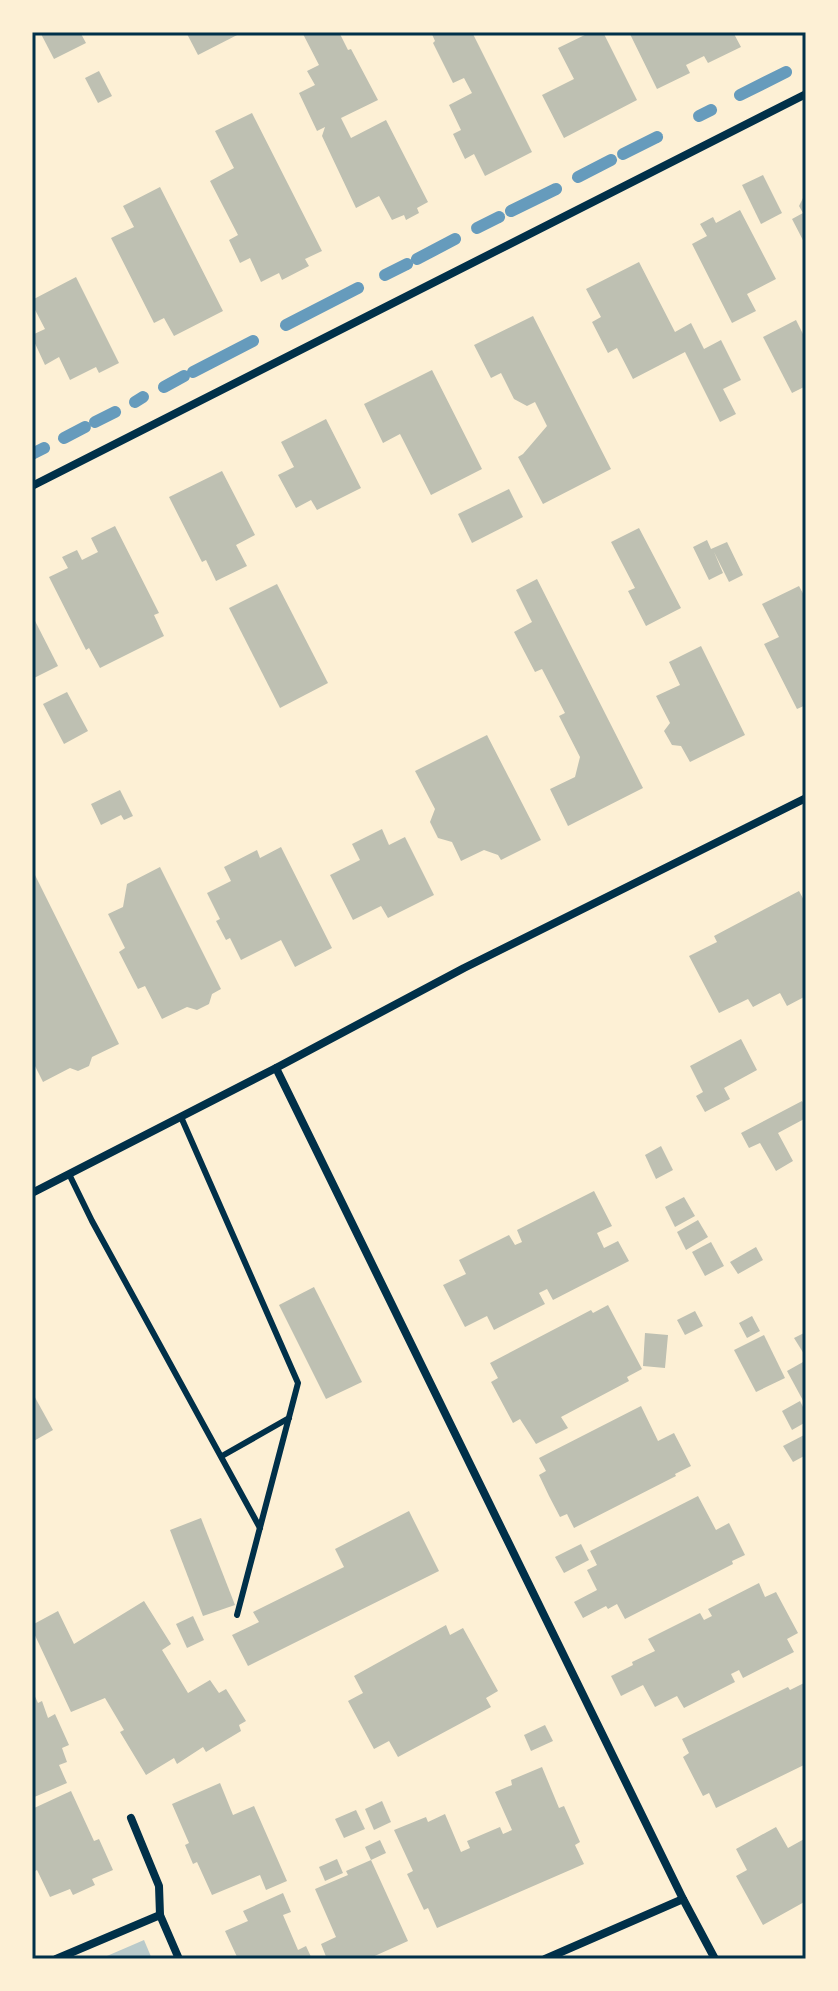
<svg xmlns="http://www.w3.org/2000/svg" width="838" height="1991" font-family="'Exo 2',sans-serif">
<style>
.green{fill:#b9caca}
.lines{fill:none;stroke-linecap:round;stroke-linejoin:round}
.stream{stroke:#669bbc;stroke-width:12}
.building{fill:#bec0b2}
.service{stroke:#003049;stroke-width:6}
.minor{stroke:#003049;stroke-width:8}
.neatline{fill:none;stroke:#003049;stroke-width:3}
</style>
<rect width="100%" height="100%" fill="#fdf0d5"/>
<polygon class="green" points="144,1940 152,1959 100,1959"/>
<g class="lines">
<g class="stream">
<polyline points="740,95 786,72"/>
<polyline points="699,116 711,110"/>
<polyline points="623,154 657,137"/>
<polyline points="578,177 611,160"/>
<polyline points="511,211 556,189"/>
<polyline points="477,228 499,217"/>
<polyline points="417,259 455,239"/>
<polyline points="385,275 407,264"/>
<polyline points="286,325 358,288"/>
<polyline points="193,372 253,341"/>
<polyline points="164,387 184,376"/>
<polyline points="135,402 143,397"/>
<polyline points="95,422 115,412"/>
<polyline points="64,438 85,427"/>
<polyline points="32,454 44,448"/>
</g>
</g>
<g class="building">
<polygon points="40,32 80,32 86,43 54,59"/>
<polygon points="186,32 243,32 198,55"/>
<polygon points="306,32 339,32 348,50 351,49 378,100 341,118 351,138 386,120 428,202 417,208 419,213 406,220 404,215 392,220 379,196 356,208 322,136 325,127 317,131 299,93 315,85 307,71 319,65 303,34"/>
<polygon points="431,32 472,32 532,152 485,176 474,154 465,159 453,134 461,130 449,105 472,93 464,78 453,83 433,43 435,41"/>
<polygon points="591,32 603,32 637,100 564,138 542,95 574,79 558,48"/>
<polygon points="629,32 670,32 672,34 676,32 733,32 741,47 708,63 704,56 686,65 690,73 657,89"/>
<polygon points="99,71 112,96 98,103 85,78"/>
<polygon points="252,113 322,251 305,259 309,266 282,280 279,273 261,282 250,258 240,263 229,240 238,235 210,181 234,168 215,131"/>
<polygon points="763,175 782,213 761,224 742,185"/>
<polygon points="160,187 223,311 174,336 164,318 154,323 111,238 134,227 123,206"/>
<polygon points="806,196 806,246 792,219 803,213 799,206 803,198"/>
<polygon points="740,210 776,279 747,294 756,311 732,323 692,244 707,236 700,224 713,217 716,223"/>
<polygon points="639,262 675,332 691,323 704,349 721,340 741,380 723,389 736,414 720,422 685,352 633,379 617,348 608,353 592,322 601,317 586,289"/>
<polygon points="76,277 119,363 99,373 96,367 70,380 59,357 45,365 32,337 32,335 45,329 32,304 32,300"/>
<polygon points="533,316 611,469 543,504 518,457 523,454 547,426 535,402 527,406 514,399 501,373 491,378 474,345"/>
<polygon points="796,320 806,340 806,386 792,393 763,337"/>
<polygon points="432,370 482,469 431,495 400,434 383,443 364,404"/>
<polygon points="326,419 361,488 317,510 311,500 296,508 278,475 294,467 281,442"/>
<polygon points="222,471 255,535 236,545 247,566 216,581 206,560 202,562 169,497"/>
<polygon points="509,489 523,517 472,543 458,514"/>
<polygon points="115,526 159,613 154,615 164,636 100,668 89,648 86,650 49,577 68,568 62,557 77,550 82,560 98,552 91,538"/>
<polygon points="639,528 681,608 646,626 628,591 635,588 611,542"/>
<polygon points="707,540 711,549 727,542 743,575 729,582 714,552 723,573 709,580 693,547"/>
<polygon points="537,579 643,788 568,826 550,789 575,777 580,757 559,716 565,713 542,669 535,672 514,632 532,622 516,590"/>
<polygon points="277,584 328,683 280,708 229,608"/>
<polygon points="799,586 806,599 806,705 797,709 764,644 779,637 762,604"/>
<polygon points="32,615 58,666 32,679"/>
<polygon points="701,646 745,735 690,762 681,746 672,745 664,731 670,723 656,696 680,685 669,662"/>
<polygon points="67,692 88,731 64,744 43,704"/>
<polygon points="487,735 541,840 501,860 498,855 484,850 461,861 452,842 438,838 430,822 435,809 415,771"/>
<polygon points="120,790 133,816 124,820 121,815 101,825 91,804"/>
<polygon points="382,829 389,845 405,837 434,895 388,918 381,906 353,920 330,875 360,860 352,844"/>
<polygon points="281,847 332,948 295,967 281,940 241,960 230,938 226,940 216,921 220,919 207,893 231,881 224,867 257,850 260,858"/>
<polygon points="160,867 221,989 212,994 209,1004 197,1010 187,1007 162,1019 145,986 138,989 119,952 125,948 108,914 123,907 127,884"/>
<polygon points="32,869 119,1044 92,1057 89,1066 78,1071 70,1068 43,1082 32,1060 32,976 34,975 32,970"/>
<polygon points="799,891 806,904 806,996 787,1006 780,993 753,1007 748,999 719,1013 689,956 717,942 714,936"/>
<polygon points="741,1039 757,1070 724,1088 730,1099 705,1112 696,1096 703,1092 690,1066"/>
<polygon points="802,1101 806,1108 806,1118 778,1133 793,1161 776,1171 760,1143 749,1148 741,1133"/>
<polygon points="661,1146 673,1170 656,1179 645,1155"/>
<polygon points="594,1191 612,1226 597,1233 604,1248 618,1241 629,1261 553,1300 547,1289 539,1293 545,1304 494,1330 487,1316 465,1327 443,1285 466,1274 459,1260 509,1235 515,1245 522,1242 517,1230"/>
<polygon points="684,1197 695,1216 675,1227 665,1207"/>
<polygon points="698,1220 708,1237 686,1250 677,1232"/>
<polygon points="711,1242 724,1266 705,1276 692,1252"/>
<polygon points="756,1247 763,1260 738,1274 730,1262"/>
<polygon points="314,1287 362,1382 326,1399 279,1305"/>
<polygon points="608,1305 642,1369 627,1377 629,1381 561,1417 568,1428 536,1444 520,1419 513,1423 491,1382 498,1378 490,1363 591,1310 593,1313"/>
<polygon points="695,1311 703,1326 685,1335 677,1320"/>
<polygon points="752,1316 760,1331 747,1338 739,1323"/>
<polygon points="806,1332 806,1353 804,1354 794,1338"/>
<polygon points="645,1333 668,1335 665,1368 643,1366"/>
<polygon points="764,1335 785,1378 756,1392 734,1350"/>
<polygon points="803,1362 806,1367 806,1406 787,1371"/>
<polygon points="32,1392 53,1430 32,1442"/>
<polygon points="800,1401 806,1413 806,1422 792,1430 782,1411"/>
<polygon points="641,1406 658,1441 674,1433 691,1466 675,1474 676,1476 574,1528 567,1514 560,1517 549,1496 539,1475 546,1471 539,1458"/>
<polygon points="806,1434 806,1455 793,1462 783,1446"/>
<polygon points="698,1496 716,1530 729,1523 745,1555 732,1561 733,1564 625,1619 617,1604 608,1609 606,1606 583,1618 574,1602 597,1590 587,1570 597,1565 590,1551"/>
<polygon points="409,1511 439,1571 248,1666 232,1635 259,1622 253,1612 344,1567 335,1549"/>
<polygon points="201,1518 235,1605 203,1616 170,1530"/>
<polygon points="581,1544 589,1560 564,1573 555,1557"/>
<polygon points="759,1583 765,1597 776,1592 798,1633 787,1639 794,1652 743,1678 739,1670 731,1674 735,1682 684,1708 677,1696 655,1707 643,1685 621,1696 611,1676 633,1665 632,1662 655,1651 648,1639 700,1613 704,1620 712,1616 708,1609"/>
<polygon points="144,1601 171,1644 162,1650 188,1693 210,1680 219,1693 226,1689 246,1721 239,1725 241,1731 206,1752 203,1747 177,1764 174,1758 146,1775 120,1732 124,1730 105,1698 71,1712 32,1629 32,1625 58,1611 74,1644"/>
<polygon points="193,1616 204,1640 187,1648 176,1624"/>
<polygon points="446,1625 450,1635 463,1628 498,1691 486,1698 491,1707 398,1757 389,1741 374,1749 348,1701 363,1693 354,1676"/>
<polygon points="804,1683 806,1687 806,1764 716,1808 709,1793 703,1796 683,1757 689,1753 682,1739 788,1687 790,1690"/>
<polygon points="32,1690 38,1703 42,1701 48,1718 55,1714 69,1745 62,1748 67,1762 59,1765 67,1783 32,1798"/>
<polygon points="545,1725 553,1741 531,1751 524,1735"/>
<polygon points="542,1767 559,1808 564,1806 580,1842 575,1845 584,1864 437,1928 428,1908 424,1910 407,1874 413,1871 394,1830 426,1817 428,1822 445,1814 461,1852 470,1848 467,1841 500,1827 503,1834 512,1830 495,1792 512,1785 511,1780"/>
<polygon points="220,1783 233,1815 254,1806 287,1881 266,1890 260,1875 212,1895 197,1862 193,1864 185,1845 189,1843 172,1804"/>
<polygon points="71,1791 94,1841 99,1839 113,1870 92,1879 95,1885 73,1895 70,1889 50,1897 37,1870 35,1871 32,1865 32,1809"/>
<polygon points="382,1801 391,1822 374,1830 365,1809"/>
<polygon points="356,1810 365,1829 344,1838 335,1819"/>
<polygon points="776,1827 788,1848 806,1838 806,1901 763,1925 736,1876 747,1870 736,1849"/>
<polygon points="380,1840 386,1853 371,1860 365,1847"/>
<polygon points="337,1859 343,1873 325,1881 319,1867"/>
<polygon points="371,1860 408,1941 368,1959 327,1959 321,1944 336,1937 315,1889 348,1875 346,1871"/>
<polygon points="283,1893 291,1912 283,1915 298,1950 306,1946 312,1959 238,1959 225,1931 248,1921 243,1911"/>
</g>
<g class="lines">
<g class="service">
<polyline points="181,1117 298,1383 237,1615"/>
<polyline points="69,1174 92,1221 260,1528"/>
<polyline points="222,1456 289,1418"/>
</g>
<g class="minor">
<polyline points="32,486 806,94"/>
<polyline points="276,1068 683,1899 715,1959"/>
<polyline points="32,1193 276,1068 464,968 806,798"/>
<polyline points="131,1818 159,1886 160,1915"/>
<polyline points="56,1959 160,1915 179,1959"/>
<polyline points="545,1959 683,1899"/>
</g>
</g>
<rect width="838" height="1991" fill="none" stroke="#fdf0d5" stroke-width="68"/>
<rect x="34" y="34" width="770" height="1923" class="neatline"/>
</svg>
